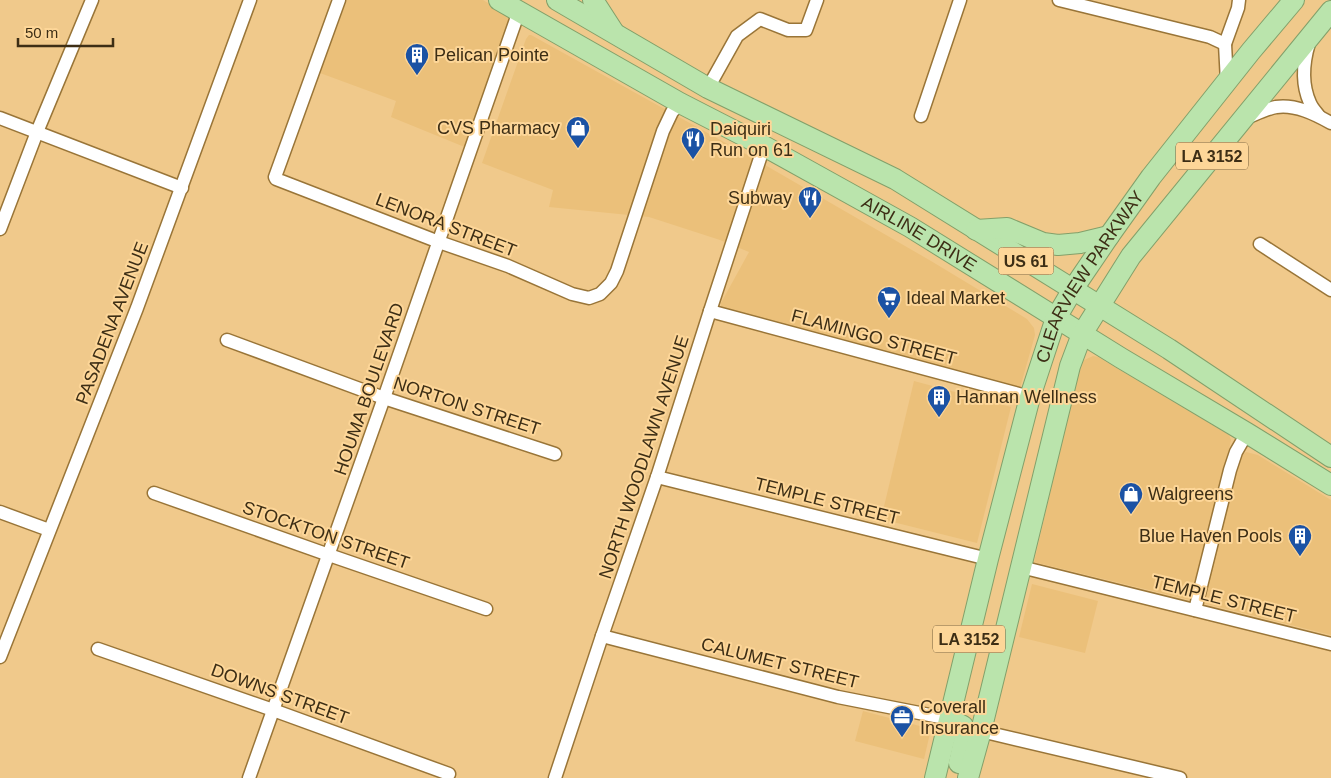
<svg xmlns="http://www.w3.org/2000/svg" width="1331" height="778" font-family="Helvetica,sans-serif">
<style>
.built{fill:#ebc07a}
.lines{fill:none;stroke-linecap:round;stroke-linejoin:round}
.minor-casing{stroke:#997538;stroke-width:15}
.trunk-casing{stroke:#83a06a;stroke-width:22}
.minor{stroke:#fff;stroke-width:12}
.trunk{stroke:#bae4ac;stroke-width:20}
.labels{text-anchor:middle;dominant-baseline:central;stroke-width:4;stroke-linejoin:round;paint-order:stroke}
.shield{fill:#fdd698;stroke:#77603c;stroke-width:1}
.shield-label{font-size:16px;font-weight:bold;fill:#3d2e15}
.poi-label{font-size:18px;fill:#3d2e15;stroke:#fdd698;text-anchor:start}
.street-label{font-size:18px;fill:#3d2e15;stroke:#fdd698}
</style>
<rect width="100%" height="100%" fill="#f0c98b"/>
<g class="built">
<polygon points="347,0 483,0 503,12 508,17 509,23 467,148 391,117 396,101 320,73"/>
<polygon points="529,35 531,35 751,157 931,261 1027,319 1034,328 1035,335 1020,388 724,312 721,309 721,303 749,252 720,240 649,217 549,207 553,190 482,163 526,39"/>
<polygon points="1093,356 1098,357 1229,435 1231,440 1228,454 1190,600 1034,562 1079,371 1082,361"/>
<polygon points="914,381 1011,407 977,543 881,519"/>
<polygon points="1246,452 1258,455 1331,500 1331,635 1203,603 1239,459"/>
<polygon points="1032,584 1098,601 1085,653 1019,637"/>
<polygon points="863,711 931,729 924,759 855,741"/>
</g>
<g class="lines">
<g class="minor-casing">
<g id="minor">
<polyline points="339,0 275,177 276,179 439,242 508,266 572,294 589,298 600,294 611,283 617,271 663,131 672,112 680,103"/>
<polyline points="1059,0 1210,37 1225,44 1227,82"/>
<path d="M1309 43C1303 63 1301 83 1310 103 1312 108 1316 112 1319 116"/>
<polyline points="1225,44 1238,8 1239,0"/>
<polyline points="708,88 737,36 760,19 788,30 806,30 817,0"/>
<polyline points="921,116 960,0"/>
<polyline points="0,118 182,188"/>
<path d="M1246 118C1256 114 1266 109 1276 107 1295 104 1315 114 1331 123"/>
<polyline points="0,229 37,132 92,0"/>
<polyline points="1260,244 1331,290"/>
<polyline points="710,311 1030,397"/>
<polyline points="227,340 384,398 555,454"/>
<polyline points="657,477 988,559"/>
<polyline points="154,493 329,555 486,609"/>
<polyline points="0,512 49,530"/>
<polyline points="1021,567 1331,644"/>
<polyline points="1195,610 1230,470 1236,452 1247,433"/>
<polyline points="602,636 838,697 950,719"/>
<polyline points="98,649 273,710 449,774"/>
<polyline points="0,657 137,308 250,0"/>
<polyline points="981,731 1180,778"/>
<polyline points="249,778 384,398 519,11"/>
<polyline points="555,778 602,636 657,477 710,311 764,146"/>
</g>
</g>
<g class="trunk-casing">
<g id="trunk">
<path id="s1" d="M499 0 680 103 764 146 910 227 1121 358 1247 433 1331 485"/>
<polyline points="557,0 708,88 895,179 1169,349 1331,457"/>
<polyline points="593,0 613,31"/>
<polyline points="976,230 1007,228 1043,243 1058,245 1080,243 1109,236"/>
<polyline points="950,719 963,726 965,736 959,763"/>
<path id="s2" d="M935 778 988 559 1030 397 1056 318 1073 289 1109 236 1151 177 1251 51 1294 0"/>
<polyline points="968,778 981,731 1070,366 1082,334 1131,256 1331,11"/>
</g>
</g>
<use href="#minor" class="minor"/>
<use href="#trunk" class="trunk"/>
</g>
<defs>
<g id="building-pin" transform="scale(1.25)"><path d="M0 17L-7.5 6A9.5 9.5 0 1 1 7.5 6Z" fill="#1b52a4" stroke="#fdd698"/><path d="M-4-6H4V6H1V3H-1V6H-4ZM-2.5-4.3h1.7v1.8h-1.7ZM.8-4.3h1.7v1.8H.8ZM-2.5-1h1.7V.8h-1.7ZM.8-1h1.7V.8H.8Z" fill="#fff"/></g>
<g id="shop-pin" transform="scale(1.25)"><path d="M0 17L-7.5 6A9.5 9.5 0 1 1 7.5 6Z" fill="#1b52a4" stroke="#fdd698"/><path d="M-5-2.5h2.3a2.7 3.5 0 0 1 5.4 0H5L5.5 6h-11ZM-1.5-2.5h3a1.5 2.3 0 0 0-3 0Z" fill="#fff"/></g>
<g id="restaurant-pin" transform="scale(1.25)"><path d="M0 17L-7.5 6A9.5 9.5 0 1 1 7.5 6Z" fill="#1b52a4" stroke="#fdd698"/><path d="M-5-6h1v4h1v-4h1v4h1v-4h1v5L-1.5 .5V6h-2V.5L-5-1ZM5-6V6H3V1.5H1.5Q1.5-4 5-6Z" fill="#fff"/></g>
<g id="supermarket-pin" transform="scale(1.25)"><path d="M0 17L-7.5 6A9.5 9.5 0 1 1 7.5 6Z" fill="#1b52a4" stroke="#fdd698"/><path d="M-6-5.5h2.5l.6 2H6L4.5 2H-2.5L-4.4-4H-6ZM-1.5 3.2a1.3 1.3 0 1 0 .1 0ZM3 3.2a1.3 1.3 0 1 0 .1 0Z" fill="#fff"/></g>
<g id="office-pin" transform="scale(1.25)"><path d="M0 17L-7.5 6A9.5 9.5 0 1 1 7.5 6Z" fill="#1b52a4" stroke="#fdd698"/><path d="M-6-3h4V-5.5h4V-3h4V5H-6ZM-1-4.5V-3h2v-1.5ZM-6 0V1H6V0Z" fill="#fff"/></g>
</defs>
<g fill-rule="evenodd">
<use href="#building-pin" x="417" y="55"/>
<use href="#shop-pin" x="578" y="128"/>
<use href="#restaurant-pin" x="693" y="139"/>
<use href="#restaurant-pin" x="810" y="198"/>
<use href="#supermarket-pin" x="889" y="298"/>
<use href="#building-pin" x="939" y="397"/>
<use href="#shop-pin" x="1131" y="494"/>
<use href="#building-pin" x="1300" y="536"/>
<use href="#office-pin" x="902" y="717"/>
</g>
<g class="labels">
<g class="shield">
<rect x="1176" y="142.5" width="72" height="27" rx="4"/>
<rect x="998.5" y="247.5" width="55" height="27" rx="4"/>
<rect x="933" y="625.5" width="72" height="27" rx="4"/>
</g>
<g class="shield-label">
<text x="1212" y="156">LA 3152</text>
<text x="1026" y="261">US 61</text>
<text x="969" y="639">LA 3152</text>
</g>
<g class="poi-label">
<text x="434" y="55">Pelican Pointe</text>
<text x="560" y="128" text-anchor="end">CVS Pharmacy</text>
<text x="710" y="129">Daiquiri<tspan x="710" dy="21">Run on 61</tspan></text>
<text x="792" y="198" text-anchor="end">Subway</text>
<text x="906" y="298">Ideal Market</text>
<text x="956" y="397">Hannan Wellness</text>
<text x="1148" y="494">Walgreens</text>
<text x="1282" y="536" text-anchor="end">Blue Haven Pools</text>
<text x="920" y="707">Coverall<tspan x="920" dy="21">Insurance</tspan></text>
</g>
<g class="street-label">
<text transform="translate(446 225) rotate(21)">LENORA STREET</text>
<text stroke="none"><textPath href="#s1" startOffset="481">AIRLINE DRIVE</textPath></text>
<text stroke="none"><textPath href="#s2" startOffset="528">CLEARVIEW PARKWAY</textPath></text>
<text transform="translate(112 323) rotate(-69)">PASADENA AVENUE</text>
<text transform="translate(874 337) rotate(15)">FLAMINGO STREET</text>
<text transform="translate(369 389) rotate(-71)">HOUMA BOULEVARD</text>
<text transform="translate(467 406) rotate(18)">NORTON STREET</text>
<text transform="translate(644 457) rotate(-72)">NORTH WOODLAWN AVENUE</text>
<text transform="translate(827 501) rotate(14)">TEMPLE STREET</text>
<text transform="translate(326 535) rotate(19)">STOCKTON STREET</text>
<text transform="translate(1224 599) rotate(14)">TEMPLE STREET</text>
<text transform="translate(780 663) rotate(14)">CALUMET STREET</text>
<text transform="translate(280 694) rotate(20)">DOWNS STREET</text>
</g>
</g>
<path d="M18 38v8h95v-8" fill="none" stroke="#3d2e15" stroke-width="2.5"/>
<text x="25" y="38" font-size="15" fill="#3d2e15" stroke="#fdd698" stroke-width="4" paint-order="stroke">50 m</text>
</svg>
